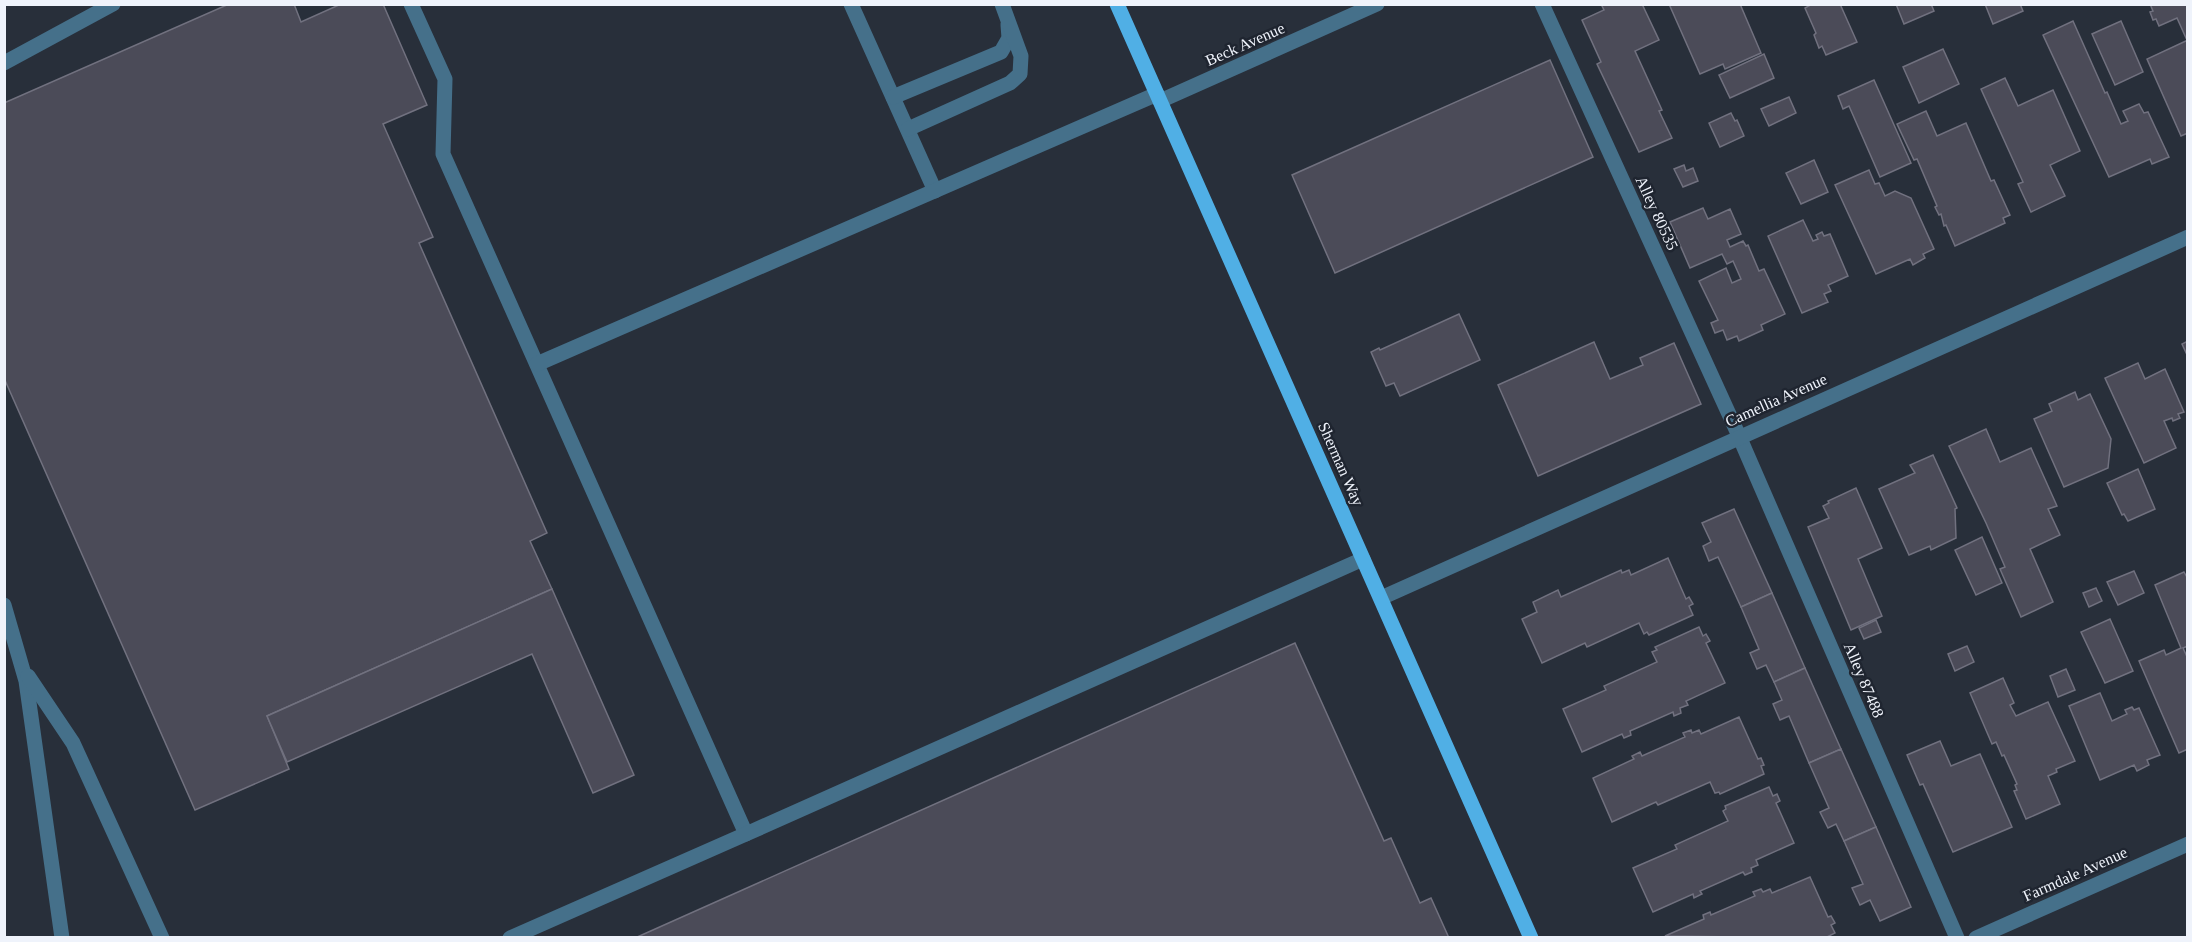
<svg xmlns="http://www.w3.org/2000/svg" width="2192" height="942" font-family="'Times New Roman',serif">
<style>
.building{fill:#4b4b58;stroke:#71717f;stroke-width:1.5}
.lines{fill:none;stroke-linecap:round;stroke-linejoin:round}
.minor{stroke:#45708a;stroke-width:15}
.major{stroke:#50afe5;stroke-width:15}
.labels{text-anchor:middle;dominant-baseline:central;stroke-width:5;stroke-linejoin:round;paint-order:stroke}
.street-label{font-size:16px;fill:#eff3fb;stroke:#1f2530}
</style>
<rect width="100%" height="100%" fill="#282f3a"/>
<g class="building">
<polygon points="229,4 294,4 301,22 341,4 383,4 427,105 383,124 433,237 419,243 547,533 530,541 552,589 267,716 289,769 195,810 4,378 4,103"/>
<polygon points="1601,4 1642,4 1659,40 1635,51 1662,110 1659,111 1672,138 1639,152 1597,64 1601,62 1582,20 1604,10"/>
<polygon points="1669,4 1740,4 1761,53 1725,69 1723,64 1700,74"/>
<polygon points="1812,4 1840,4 1857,42 1826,55 1822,46 1819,48 1814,35 1816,33 1805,8"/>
<polygon points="1896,4 1931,4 1934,11 1904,24"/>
<polygon points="1985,4 2020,4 2023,11 1993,24"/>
<polygon points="2150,4 2188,4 2188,37 2186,38 2177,18 2159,26 2156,19 2153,20 2150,12 2153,11"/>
<polygon points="2073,21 2105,93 2107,92 2121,124 2128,121 2123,111 2139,104 2144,113 2148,112 2169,157 2152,164 2150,159 2109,177 2043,35"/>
<polygon points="2121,21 2143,72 2115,85 2092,34"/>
<polygon points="2188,40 2188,133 2181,136 2147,59"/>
<polygon points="1943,49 1959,84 1919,103 1903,67"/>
<polygon points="1764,54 1774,78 1730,98 1719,75"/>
<polygon points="1550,60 1593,157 1335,273 1292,175"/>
<polygon points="2005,78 2018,106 2053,90 2080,151 2050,165 2065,196 2031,212 2018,184 2023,182 1981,89"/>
<polygon points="1874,80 1911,163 1880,177 1849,106 1843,109 1838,96"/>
<polygon points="1789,97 1796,113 1769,126 1761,109"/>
<polygon points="1926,111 1937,136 1966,123 1991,181 1994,180 2010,215 2003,218 2005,223 1955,246 1946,225 1944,226 1941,214 1939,215 1935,207 1937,206 1917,159 1914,160 1897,124"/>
<polygon points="1731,113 1735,121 1737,120 1744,136 1720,147 1709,123"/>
<polygon points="1814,160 1828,192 1801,204 1786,173"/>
<polygon points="1684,165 1686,171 1693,168 1698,181 1683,187 1674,169"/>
<polygon points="1869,170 1875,184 1879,183 1885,196 1895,191 1911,198 1934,249 1923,254 1925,258 1913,265 1910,259 1876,274 1835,185"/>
<polygon points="1703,208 1708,219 1730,209 1741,234 1727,240 1730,247 1743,241 1746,246 1748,245 1759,271 1764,269 1785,314 1761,325 1763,330 1739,341 1737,336 1727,340 1723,330 1715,333 1711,323 1718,320 1699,281 1726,268 1732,283 1741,279 1733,261 1727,264 1722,254 1690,268 1670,222"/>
<polygon points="1803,220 1813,241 1818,239 1816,235 1822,232 1824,236 1830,234 1848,276 1828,285 1831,291 1824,294 1828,302 1802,313 1768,236"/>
<polygon points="1459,314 1480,360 1400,396 1394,383 1386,386 1371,352 1379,348 1380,350"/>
<polygon points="2188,341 2188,357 2182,344"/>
<polygon points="1594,342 1610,379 1643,365 1640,358 1674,343 1701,404 1538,476 1498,385"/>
<polygon points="2138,363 2145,379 2165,369 2184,412 2178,414 2180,418 2173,421 2172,418 2164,421 2176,448 2144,463 2105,378"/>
<polygon points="2075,392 2078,400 2090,394 2111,439 2108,468 2064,487 2034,419 2052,411 2049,404"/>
<polygon points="1986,429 2000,462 2031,448 2057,506 2048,509 2060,535 2030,549 2053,602 2021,617 2000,569 2005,567 1986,523 1949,446"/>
<polygon points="1933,455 1957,508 1955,509 1956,538 1931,550 1930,546 1909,555 1879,489 1915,473 1910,465"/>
<polygon points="2138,469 2155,509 2128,521 2124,514 2122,515 2107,483"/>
<polygon points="1856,488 1882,548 1858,559 1882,616 1851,630 1808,527 1829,518 1823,506 1829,503 1828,501"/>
<polygon points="1734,509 1772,593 1741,607 1718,557 1709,561 1703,546 1711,542 1702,523"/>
<polygon points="1982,537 2002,583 1976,595 1955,550"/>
<polygon points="1668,558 1686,599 1689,597 1693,604 1689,606 1693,615 1649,635 1647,632 1644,634 1639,623 1587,647 1585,643 1542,663 1522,619 1537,612 1533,602 1558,590 1561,597 1621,570 1622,573 1629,570 1631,575"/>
<polygon points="2134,571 2144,593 2118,605 2107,582"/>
<polygon points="2184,572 2188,579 2188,646 2183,648 2188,659 2188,749 2179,753 2139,661 2164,650 2166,655 2181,648 2155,585"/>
<polygon points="2096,588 2102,601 2089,607 2083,593"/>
<polygon points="552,589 634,775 593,793 532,654 287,762 267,716"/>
<polygon points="1772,593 1805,668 1774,682 1766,665 1757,669 1750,653 1759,649 1741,607"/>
<polygon points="2110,619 2133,671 2105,683 2081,632"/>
<polygon points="1876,620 1881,632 1864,639 1859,628"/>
<polygon points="1699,627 1703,636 1706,634 1710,641 1706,643 1725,683 1686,701 1688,705 1680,708 1681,713 1674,716 1673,712 1630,731 1631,735 1624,738 1622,734 1582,752 1563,709 1606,690 1604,686 1657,662 1652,652 1657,650 1655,647"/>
<polygon points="1295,643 1384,841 1391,838 1420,903 1431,898 1449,938 635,938"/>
<polygon points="1967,646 1974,662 1955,671 1948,654"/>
<polygon points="1805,668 1841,749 1809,763 1789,716 1780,720 1773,704 1782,700 1774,682"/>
<polygon points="2066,669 2075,690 2058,697 2050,676"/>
<polygon points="2003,678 2014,703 2010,705 2016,716 2048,702 2075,761 2056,769 2057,772 2048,776 2060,804 2026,819 2014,791 2017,790 2015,785 2017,784 2004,755 2002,756 1996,742 1992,744 1970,693"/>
<polygon points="2100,693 2112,721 2127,714 2125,710 2132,707 2134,710 2139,708 2160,755 2147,760 2149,765 2137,771 2134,765 2100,780 2069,706"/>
<polygon points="1739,717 1758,759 1761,758 1764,765 1761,766 1764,774 1720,794 1719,792 1715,793 1710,782 1658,805 1656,802 1612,822 1593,778 1634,759 1632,756 1640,752 1642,756 1685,737 1683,733 1691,730 1692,733 1699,730 1701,734"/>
<polygon points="1940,741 1951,766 1980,754 2012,827 1953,852 1923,784 1920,785 1907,755"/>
<polygon points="1841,749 1876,827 1844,841 1836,824 1828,828 1820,812 1829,808 1809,763"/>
<polygon points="1769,787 1773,796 1777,794 1780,801 1776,803 1794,843 1756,860 1758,865 1751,868 1752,872 1745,875 1743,872 1700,891 1702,894 1694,898 1693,894 1653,912 1633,868 1677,849 1675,845 1728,821 1723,811 1726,809 1725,806"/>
<polygon points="1876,827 1911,907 1880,921 1870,900 1860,905 1852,888 1863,884 1844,841"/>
<polygon points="1810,877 1828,917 1831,916 1835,923 1831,925 1835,933 1825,938 1665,936 1704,919 1703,915 1710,912 1711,915 1755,896 1753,892 1761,889 1763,892 1770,889 1772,893"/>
</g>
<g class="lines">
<g class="minor">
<polyline points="411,4 445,79 443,154 746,834"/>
<polyline points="851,4 935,191"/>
<polyline points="1542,4 1739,436 1957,938"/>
<polyline points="4,63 113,4"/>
<polyline points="893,97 1001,52 1009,38 1008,25"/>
<polyline points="1160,101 1377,4"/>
<polyline points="908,129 1010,83 1020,74 1021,56 1002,4"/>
<polyline points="537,364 1157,94"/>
<polyline points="1381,598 2188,237"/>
<polyline points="4,605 26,681 62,938"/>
<polyline points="28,676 73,743 162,938"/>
<polyline points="510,938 746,834 1363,559"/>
<polyline points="1976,938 2188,844"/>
</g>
<polyline class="major" points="1117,4 1531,938"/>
</g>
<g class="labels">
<g class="street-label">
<text transform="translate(1245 44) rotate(-24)">Beck Avenue</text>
<text transform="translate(1657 213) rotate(65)">Alley 80535</text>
<text transform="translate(1776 400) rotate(-24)">Camellia Avenue</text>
<text transform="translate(1341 464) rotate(66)">Sherman Way</text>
<text transform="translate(1864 680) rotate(67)">Alley 87488</text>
<text transform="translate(2075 874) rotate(-24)">Farmdale Avenue</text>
</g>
</g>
<rect width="2192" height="942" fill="none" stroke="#eff3fb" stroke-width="12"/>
</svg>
